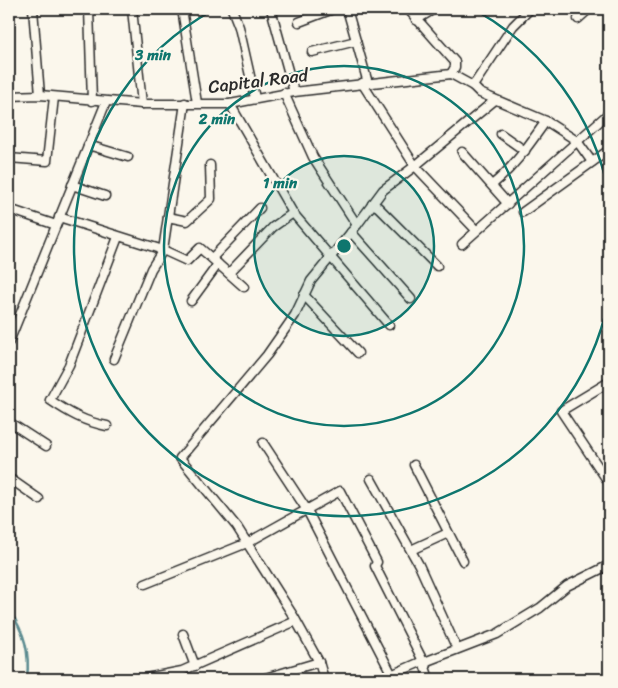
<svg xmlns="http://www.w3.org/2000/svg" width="618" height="688" font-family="Sriracha,sans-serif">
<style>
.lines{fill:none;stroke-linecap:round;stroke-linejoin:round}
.stream{stroke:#5b8b90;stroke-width:2.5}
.minor-casing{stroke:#2b2b2b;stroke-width:11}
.minor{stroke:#fbf7ec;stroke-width:8}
.ring{fill:none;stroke:#0f766e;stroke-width:2.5}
.labels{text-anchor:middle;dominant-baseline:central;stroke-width:4.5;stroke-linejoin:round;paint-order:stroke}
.street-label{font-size:18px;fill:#2b2b2b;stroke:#fbf7ec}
.centre{fill:#0f766e;stroke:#fbf7ec;stroke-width:2.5}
.ring-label{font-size:15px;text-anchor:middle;font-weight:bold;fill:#0f766e;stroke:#fbf7ec;stroke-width:4.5;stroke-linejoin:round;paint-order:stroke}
</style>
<rect width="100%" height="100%" fill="#fbf7ec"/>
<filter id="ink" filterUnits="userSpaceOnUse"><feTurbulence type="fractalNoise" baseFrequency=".02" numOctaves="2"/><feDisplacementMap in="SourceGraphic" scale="10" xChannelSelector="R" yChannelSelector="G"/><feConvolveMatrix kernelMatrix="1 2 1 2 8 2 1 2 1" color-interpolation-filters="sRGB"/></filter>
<g filter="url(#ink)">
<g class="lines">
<path class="stream" d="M9 610C25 633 30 652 27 679"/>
<g class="minor-casing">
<g id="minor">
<polyline points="33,9 40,95"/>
<polyline points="89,9 92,101"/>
<polyline points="132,9 142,104"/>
<polyline points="182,9 197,103"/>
<polyline points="232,9 239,27 255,98"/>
<polyline points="271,9 294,92"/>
<polyline points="347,9 368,83"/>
<polyline points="408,9 455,62 455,67 451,74"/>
<polyline points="578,19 589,9"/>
<polyline points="416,20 434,9"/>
<polyline points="299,22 333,9"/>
<polyline points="312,52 356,41"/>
<polyline points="451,74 473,86 513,26 530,9"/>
<polyline points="362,83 415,166 476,230"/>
<polyline points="473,86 480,93 546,121 577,141 592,162"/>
<polyline points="284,93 313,157 357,225"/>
<polyline points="9,96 40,95 142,104 230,104 294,92 451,74"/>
<polyline points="230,104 293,213 389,325"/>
<polyline points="501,134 525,151"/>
<polyline points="88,145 128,157"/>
<polyline points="462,152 508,204"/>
<polyline points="9,158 47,161 54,97"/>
<polyline points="72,185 105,196"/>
<path d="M492 185C514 167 529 145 546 121"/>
<polyline points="372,204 378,207 437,266"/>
<polyline points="9,209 56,225"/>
<polyline points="523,212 609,150"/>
<polyline points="59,217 163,250 187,261 200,248 244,287"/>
<polyline points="168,217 187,221 211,199 210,165"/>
<polyline points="351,232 411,299"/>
<polyline points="462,244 609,113"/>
<polyline points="212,258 260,208"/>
<polyline points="229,273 273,227 293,213"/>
<polyline points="304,295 358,353"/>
<polyline points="191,301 218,264"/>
<polyline points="9,342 106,102"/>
<polyline points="114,359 151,269 163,250 185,103"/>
<polyline points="609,382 561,411 609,483"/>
<polyline points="9,422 46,446"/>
<path d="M107 426C85 422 69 413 50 400L69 365 118 237"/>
<polyline points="263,443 307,510 392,675"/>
<polyline points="414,465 463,561"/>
<polyline points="9,478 39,499"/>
<polyline points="371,479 419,565 457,649"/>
<polyline points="411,550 448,533"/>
<polyline points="145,584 247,543 340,491 377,562 375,566 423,661 382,679"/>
<polyline points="183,634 195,666"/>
<polyline points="141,679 182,671 296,621"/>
<polyline points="262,679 319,662"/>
<polyline points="324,679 319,662 294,617 237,527 180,458 267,355 295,315 311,281 357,225 383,190 415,166 495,100"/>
<polyline points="429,679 425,667 427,661 497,634 540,608 567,586 609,565"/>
</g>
</g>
<use href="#minor" class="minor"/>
</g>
</g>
<circle cx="344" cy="246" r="90" fill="#0f766e" fill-opacity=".12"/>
<g class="ring">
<circle cx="344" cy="246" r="90"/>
<circle cx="344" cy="246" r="180"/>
<path d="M609 298A270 270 0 1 1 213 10M475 10A270 270 0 0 1 609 194"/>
</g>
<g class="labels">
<g class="street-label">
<text transform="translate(258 81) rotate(-7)">Capital Road</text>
</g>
</g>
<circle cx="344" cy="246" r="8" class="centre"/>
<g class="ring-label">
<text x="153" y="60">3 min</text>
<text x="217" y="124">2 min</text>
<text x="280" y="188">1 min</text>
</g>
<rect width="618" height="688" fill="none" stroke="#fbf7ec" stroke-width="30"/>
<rect x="15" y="15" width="588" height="658" fill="none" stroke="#2b2b2b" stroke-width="2" filter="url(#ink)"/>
</svg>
